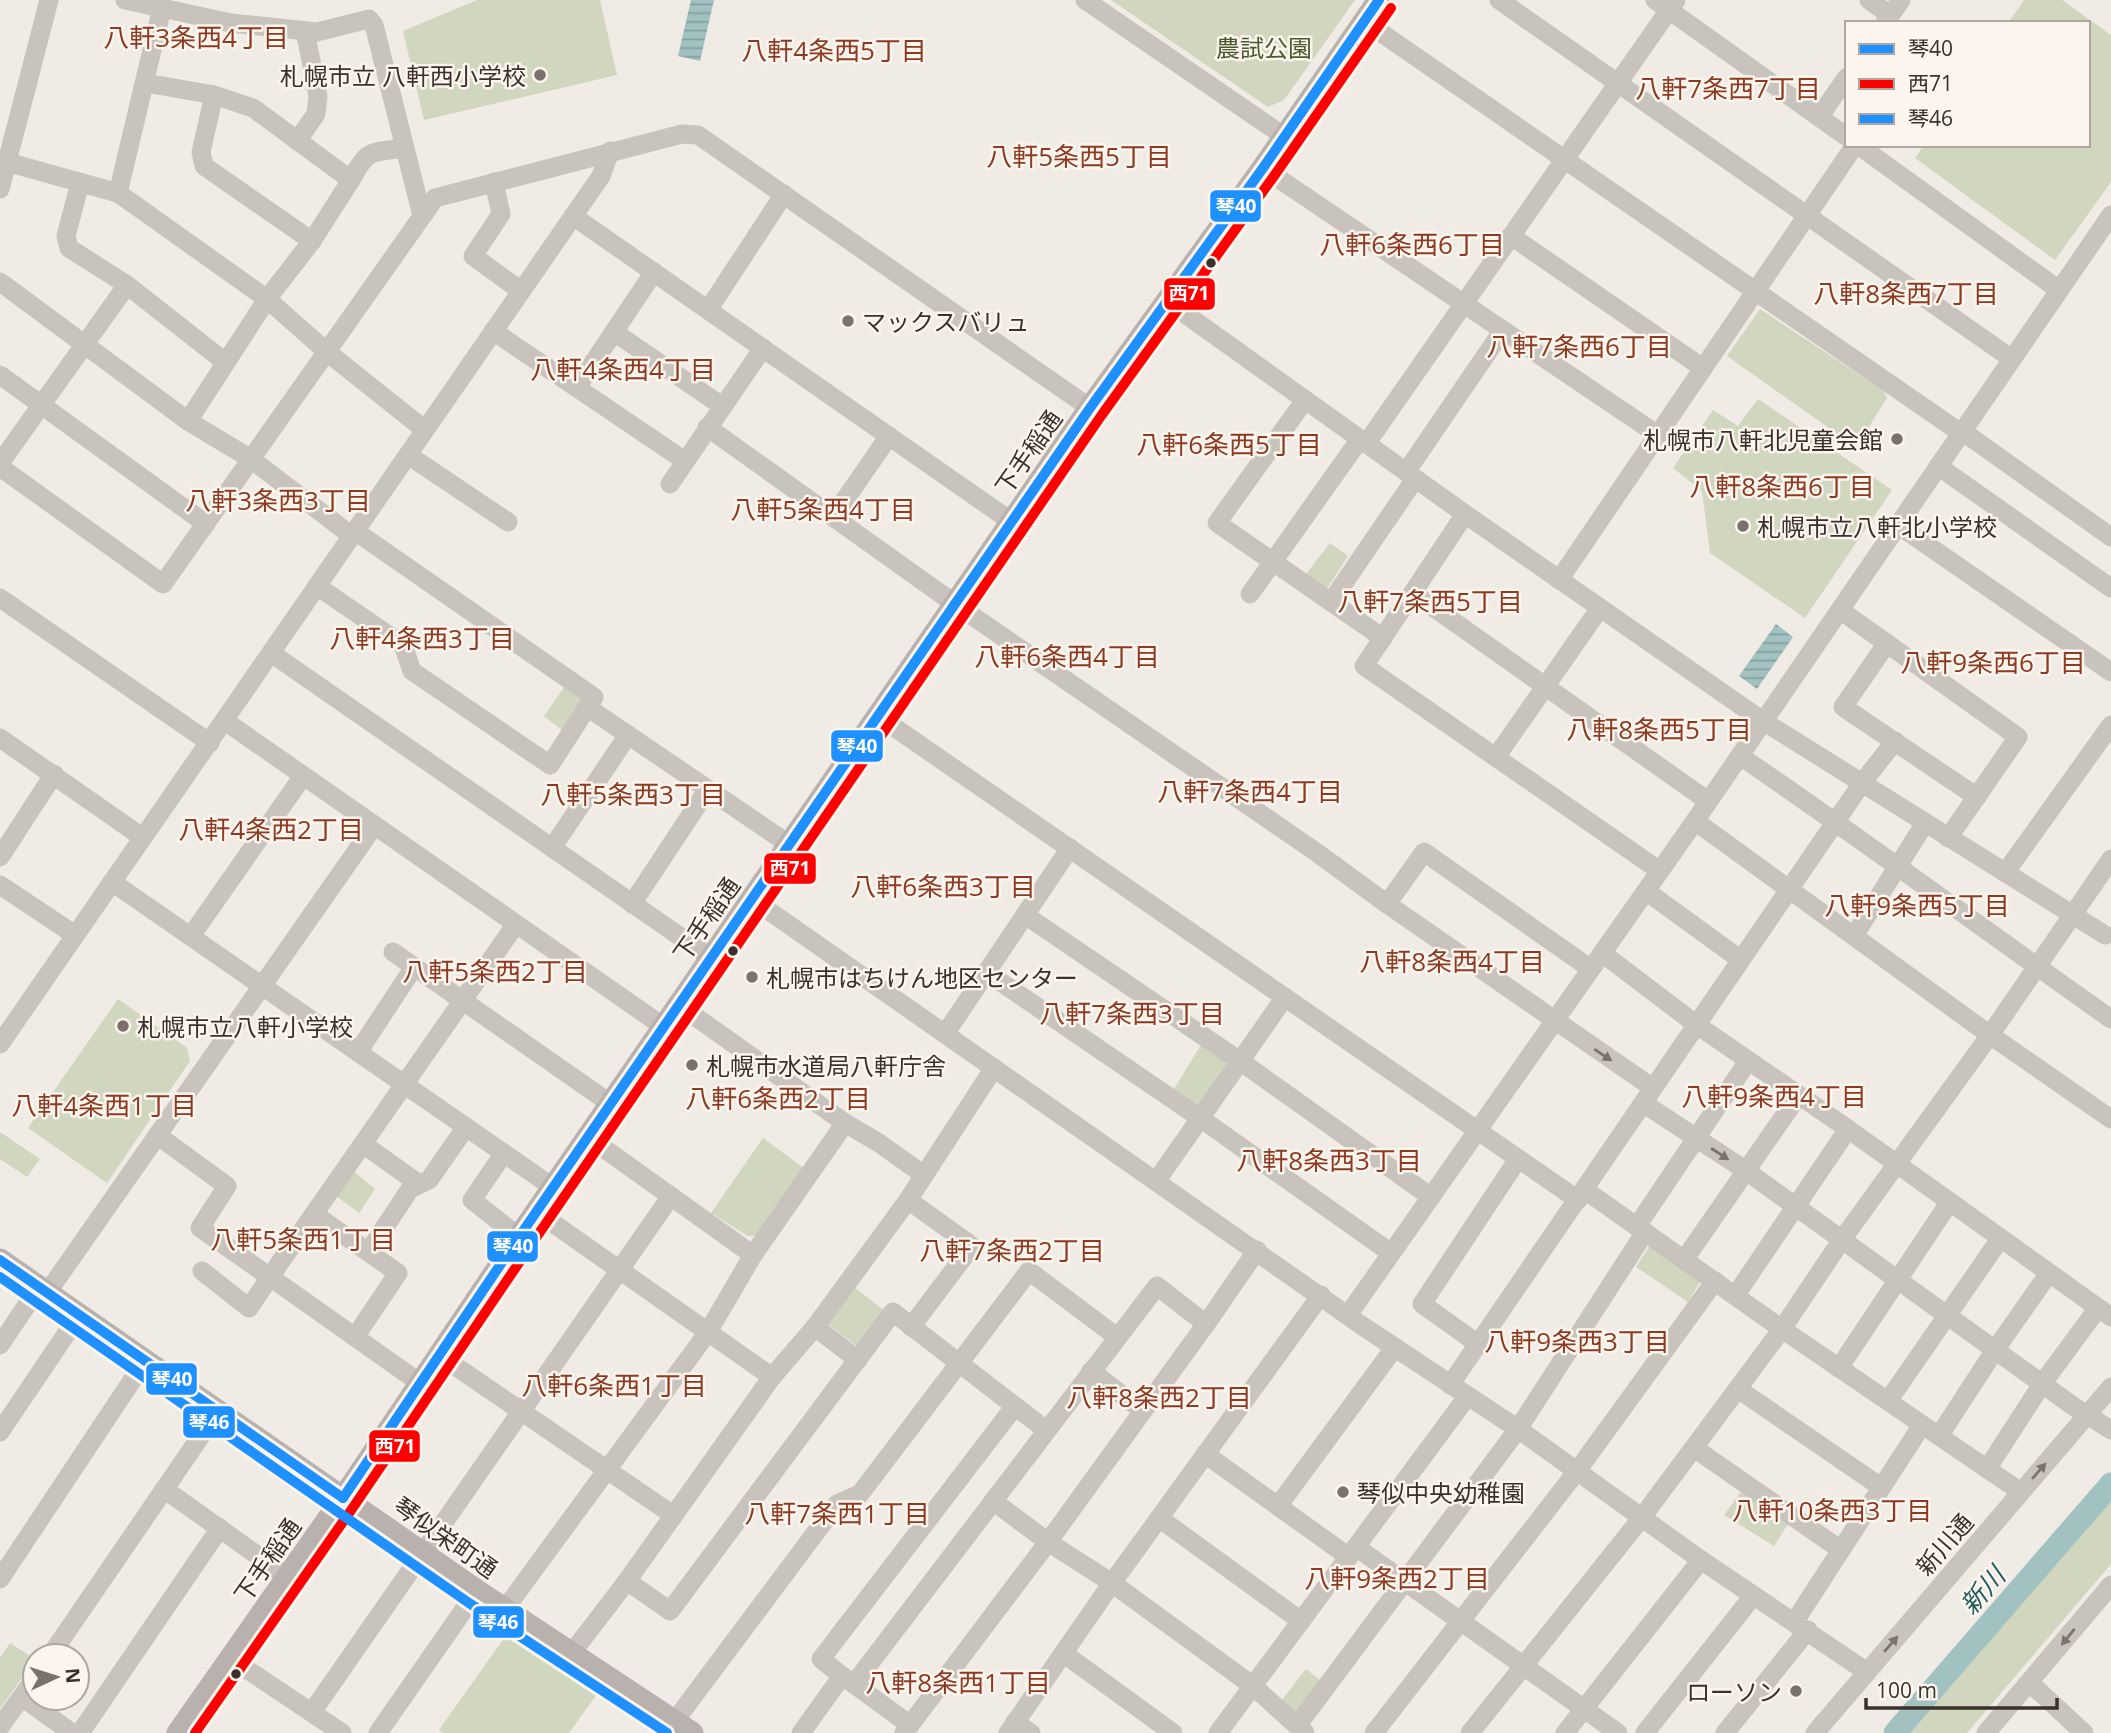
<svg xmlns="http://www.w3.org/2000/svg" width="2111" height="1733" font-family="'Open Sans','Noto Sans JP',sans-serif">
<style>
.green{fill:#d1d6bf}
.water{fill:url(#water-rules)}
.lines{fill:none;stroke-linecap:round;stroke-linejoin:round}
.river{stroke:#a1c2c1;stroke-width:23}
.minor{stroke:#c9c3be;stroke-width:19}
.major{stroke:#b8b1ad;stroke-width:23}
.bus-1-casing{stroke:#fbf5ee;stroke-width:16}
.bus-2-casing{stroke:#fbf5ee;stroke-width:16}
.bus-3-casing{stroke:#fbf5ee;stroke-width:16}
.bus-1{stroke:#1e90ff;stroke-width:10}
.bus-2{stroke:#f00;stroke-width:10}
.bus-3{stroke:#1e90ff;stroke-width:10}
.oneway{fill:#7b726d}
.poi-dot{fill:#7a716c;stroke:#fbf5ee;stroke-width:2.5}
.bus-dot{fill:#3b302b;stroke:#fbf5ee;stroke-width:2.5}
.labels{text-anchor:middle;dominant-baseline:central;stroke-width:5;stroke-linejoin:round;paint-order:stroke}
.park-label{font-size:24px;fill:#4a5a2e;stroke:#fbf5ee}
.poi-label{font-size:24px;fill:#3b302b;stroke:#fbf5ee;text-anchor:start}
.street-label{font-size:24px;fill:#3b302b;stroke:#fbf5ee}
.neighbourhood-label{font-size:26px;fill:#8c3b22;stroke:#fbf5ee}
.water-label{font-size:26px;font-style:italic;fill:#1f5a5e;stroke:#fbf5ee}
.line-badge{stroke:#fbf5ee;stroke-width:2.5}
.badge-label{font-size:19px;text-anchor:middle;font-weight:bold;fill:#fff}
</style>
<defs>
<pattern id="water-rules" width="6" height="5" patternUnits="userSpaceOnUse" patternTransform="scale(1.75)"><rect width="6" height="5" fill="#a1c2c1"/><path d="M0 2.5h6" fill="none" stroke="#849e9d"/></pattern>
</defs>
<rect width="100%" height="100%" fill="#f0ebe5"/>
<g class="green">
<polygon points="477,0 600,0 617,75 424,120 403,31"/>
<polygon points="1111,0 1355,0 1284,100 1268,107"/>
<polygon points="2024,0 2062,0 2111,35 2111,182 2055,260 1915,158 1924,145 2088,145 2088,23 2008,23"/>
<polygon points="1760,309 1884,391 1887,398 1856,447 1727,356"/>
<polygon points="1758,399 1892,490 1805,618 1710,553 1702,491 1673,468 1713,410 1738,426"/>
<polygon points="1330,543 1348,556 1328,587 1324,588 1306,574"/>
<polygon points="565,686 583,700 562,730 544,716"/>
<polygon points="118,999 187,1048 190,1061 107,1183 28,1128"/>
<polygon points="1202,1043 1226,1061 1227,1068 1200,1105 1192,1105 1173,1091"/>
<polygon points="0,1132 40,1159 27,1177 0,1159"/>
<polygon points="763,1138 805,1169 755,1236 748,1236 711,1213"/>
<polygon points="352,1170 375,1189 359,1213 335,1195"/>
<polygon points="1651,1244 1701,1280 1688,1302 1636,1267"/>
<polygon points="854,1287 885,1311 859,1348 828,1324"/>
<polygon points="1741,1492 1788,1524 1774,1546 1724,1515"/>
<polygon points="2111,1494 2111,1564 1967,1733 1905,1733"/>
<polygon points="507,1634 597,1694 569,1733 443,1733 439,1730"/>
<polygon points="10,1643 35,1659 0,1709 0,1658"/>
<polygon points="1306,1669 1325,1684 1297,1721 1278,1705"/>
</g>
<g class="water">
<polygon points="691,0 714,0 700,61 678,56"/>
<polygon points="1776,624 1793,637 1757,689 1739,676"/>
</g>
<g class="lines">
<polyline class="river" points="1895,1733 2111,1484"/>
<g class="minor">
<polyline points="125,0 231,23 317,32 369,19 374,25 422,216"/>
<polyline points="1085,0 1285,137"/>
<polyline points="1499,0 2012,359"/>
<polyline points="1655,0 1847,137"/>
<polyline points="1869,0 1890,15"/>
<polyline points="1364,21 1961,433"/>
<polyline points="1885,23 1901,0"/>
<polyline points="146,83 214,95 253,108 351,180 312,241 267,299 188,421"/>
<polyline points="214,95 201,152 204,166 312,241"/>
<polyline points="1819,117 1847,77"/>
<polyline points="297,141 316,114 318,96 305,31"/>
<polyline points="1858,145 2059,290"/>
<polyline points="7,162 118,193 267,299 327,352 425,430"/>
<polyline points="1263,168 1658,435"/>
<path d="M351 180C368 148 370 153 404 148"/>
<polyline points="494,182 501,214 473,256 521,291"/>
<polyline points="80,183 66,236 69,248 127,285 225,362"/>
<polyline points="0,189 49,0"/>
<polyline points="118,193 162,8"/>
<polyline points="573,216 1012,522"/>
<polyline points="1511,236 1703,368"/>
<polyline points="0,282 188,421 251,459 352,536"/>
<polyline points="1167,301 1465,514 1763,721 2105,935"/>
<polyline points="708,310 784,194"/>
<polyline points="493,331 685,461"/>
<polyline points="614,332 722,406"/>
<polyline points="0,375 206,524"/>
<polyline points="577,387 654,272"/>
<polyline points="1305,400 1217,523 1383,638"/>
<polyline points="707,427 955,604 1316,852 1387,904 1653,1088"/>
<polyline points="1962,431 2111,537"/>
<polyline points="1366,444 1676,0"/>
<polyline points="408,455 508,522"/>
<polyline points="0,463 127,285"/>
<polyline points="1938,466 2111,588"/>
<polyline points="0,467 163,584 435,198 682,134 698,135 1090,408"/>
<polyline points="1406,472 1503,330"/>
<polyline points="670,484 763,348"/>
<polyline points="1465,514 1364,666 1660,871"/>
<polyline points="833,517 889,436"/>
<polyline points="1898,525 2111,672"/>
<polyline points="1559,580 1855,145"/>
<polyline points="317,586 403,645 412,671 550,765 594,697 355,531"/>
<polyline points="1413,593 1708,801"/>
<polyline points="1250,594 1360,439"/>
<polyline points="0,598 210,743"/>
<polyline points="1331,602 1415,479"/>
<polyline points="1840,610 2018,737 1948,838"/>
<polyline points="1887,643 1843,707 1977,797"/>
<polyline points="271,653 711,958"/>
<polyline points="587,707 790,845"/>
<polyline points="878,716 1578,1200"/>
<polyline points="225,721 664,1027"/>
<polyline points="0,738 142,837"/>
<path d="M1740 756C1865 841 1987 932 2111 1019"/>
<polyline points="1496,757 1600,608"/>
<polyline points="1695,821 1990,1035 2111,1119"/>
<polyline points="552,848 628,735"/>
<polyline points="0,857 54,774"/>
<polyline points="2005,873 2111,725"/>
<polyline points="112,882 554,1188"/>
<polyline points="0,885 75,935"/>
<polyline points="1646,891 1741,960"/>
<polyline points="752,899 1361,1325 1518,1429 1701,1560 1867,1672"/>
<polyline points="632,904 708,789"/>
<polyline points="1387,904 1424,852 1591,969"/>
<polyline points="1025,915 1240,1061 1431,1197"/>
<polyline points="191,936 303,776"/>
<polyline points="1854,936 1925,823"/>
<polyline points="393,952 611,1104"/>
<polyline points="1602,953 1697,1025 1848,1129 2111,1317"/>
<polyline points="986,972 1200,1118 1391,1253"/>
<polyline points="679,1005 845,1123 879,1143 924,1175"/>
<polyline points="945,1034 1070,848"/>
<polyline points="0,1044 601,176 610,151"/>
<polyline points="358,1052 414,967"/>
<polyline points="1643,1103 1745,1170 2073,1406 2111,1430"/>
<polyline points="157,1135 227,1186 200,1228 270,1277 249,1308 202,1271"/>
<polyline points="588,1137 753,1255"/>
<polyline points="363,1144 419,1184"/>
<polyline points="504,1153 472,1200 519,1237"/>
<polyline points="1157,1180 1285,997"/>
<polyline points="1585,1190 1782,1329 2021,1492"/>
<polyline points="908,1200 972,1246 911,1327"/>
<polyline points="537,1212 772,1377"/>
<polyline points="314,1214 398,1273 355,1337"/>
<polyline points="1637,1226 1748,1061"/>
<polyline points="369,1251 410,1189 429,1180 466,1127"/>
<polyline points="1684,1260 1798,1096"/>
<polyline points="47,1293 374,826"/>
<polyline points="1735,1296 1848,1129"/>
<polyline points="1348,1315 1695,821 2111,215"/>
<polyline points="815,1327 858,1360"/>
<polyline points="1478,1344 1422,1304 1518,1159"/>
<polyline points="0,1345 39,1287"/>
<polyline points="439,1355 673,1515"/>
<polyline points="1839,1368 1949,1203"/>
<polyline points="1091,1371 1143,1411"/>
<polyline points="420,1383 270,1277 516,924"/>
<polyline points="1450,1385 1862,783 1895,741"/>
<polyline points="1738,1389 1881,1487"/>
<polyline points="1888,1401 2000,1239"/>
<polyline points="0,1432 79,1315"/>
<polyline points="1939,1436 1995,1350 2049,1273"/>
<polyline points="1694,1448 1841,1550"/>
<polyline points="1205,1454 1349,1557"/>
<polyline points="1987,1469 2042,1384 2098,1308"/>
<polyline points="164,1489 288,1577"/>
<polyline points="993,1501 1048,1542 1112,1583 1253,1686 1305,1733"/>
<polyline points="1278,1506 1395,1347"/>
<polyline points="1159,1518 1301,1621"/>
<polyline points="1356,1547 1618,1733"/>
<polyline points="0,1579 145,1361"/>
<polyline points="627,1581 670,1611 893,1312 1046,1430"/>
<polyline points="505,1609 708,1332 753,1255 845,1123"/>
<polyline points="1795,1621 1922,1425"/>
<polyline points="1063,1653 1173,1733"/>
<polyline points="571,1654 627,1581 772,1377 815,1327 908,1200 994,1068"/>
<polyline points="50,1656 218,1411"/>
<polyline points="230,1658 342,1733"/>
<polyline points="842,1676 854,1684 1157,1286 1206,1324"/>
<polyline points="2030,1683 2084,1733"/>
<polyline points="854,1684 910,1725"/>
<polyline points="22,1697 72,1733"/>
<polyline points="312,1712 671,1196"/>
<polyline points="674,1722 837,1504 860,1494 1029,1271 1117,1337"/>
<polyline points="1015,1722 1031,1733"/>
<polyline points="1297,1726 1518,1429 1645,1232"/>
<polyline points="0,1727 35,1678"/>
<polyline points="80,1733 220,1528"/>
<polyline points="378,1733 477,1591"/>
<polyline points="801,1733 842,1676 821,1659 1015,1406"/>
<polyline points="904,1733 1048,1542 1206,1324 1257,1250"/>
<polyline points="1008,1733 1112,1583 1321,1295"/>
<polyline points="1218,1733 1467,1397"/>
<polyline points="1374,1733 1577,1471 1715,1281"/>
<polyline points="1470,1733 1643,1516 1782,1329 1841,1241 1990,1035 2111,859"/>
<polyline points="1565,1733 1701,1560"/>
<polyline points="1645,1733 1753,1596"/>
<polyline points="1725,1733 1808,1630"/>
<polyline points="1815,1733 2111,1387"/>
<polyline points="1986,1733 2111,1585"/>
</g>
<g class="major">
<polyline points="0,1260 477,1591 692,1733"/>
<polyline points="178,1733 343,1498 519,1237 1090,408 1263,168 1379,0"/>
</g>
<g class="bus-1-casing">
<g id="bus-1">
<polyline points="0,1260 343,1498"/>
<polyline points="343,1498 519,1237 1090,408 1263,168 1379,0"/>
</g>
</g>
<g class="bus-2-casing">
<polyline id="bus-2" points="195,1733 354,1506 531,1245 1101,416 1274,176 1391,8"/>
</g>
<g class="bus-3-casing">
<polyline id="bus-3" points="0,1277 469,1603 667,1733"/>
</g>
<use href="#bus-1" class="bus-1"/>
<use href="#bus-2" class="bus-2"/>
<use href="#bus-3" class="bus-3"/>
</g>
<defs><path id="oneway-solid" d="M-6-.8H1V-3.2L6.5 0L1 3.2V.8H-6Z" transform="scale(1.75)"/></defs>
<g class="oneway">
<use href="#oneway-solid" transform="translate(1603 1055) rotate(34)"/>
<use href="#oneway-solid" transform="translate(1720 1154) rotate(33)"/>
<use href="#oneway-solid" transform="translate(2039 1471) rotate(-49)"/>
<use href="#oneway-solid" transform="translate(2068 1637) rotate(129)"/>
<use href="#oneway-solid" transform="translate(1891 1644) rotate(-49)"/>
</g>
<g class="poi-dot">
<circle cx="540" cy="75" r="7"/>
<circle cx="848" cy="321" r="7"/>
<circle cx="1897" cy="439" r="7"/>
<circle cx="1743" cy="526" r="7"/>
<circle cx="752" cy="977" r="7"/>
<circle cx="123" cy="1026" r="7"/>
<circle cx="692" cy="1065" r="7"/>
<circle cx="1343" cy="1492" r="7"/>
<circle cx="1796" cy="1691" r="7"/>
</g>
<g class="bus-dot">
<circle cx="1211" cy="263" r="6"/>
<circle cx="733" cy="951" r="6"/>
<circle cx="236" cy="1674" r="6"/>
</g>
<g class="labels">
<g class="park-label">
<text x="1264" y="47">農試公園</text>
</g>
<g class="poi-label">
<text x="526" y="75" text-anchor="end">札幌市立 八軒西小学校</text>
<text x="862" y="321">マックスバリュ</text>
<text x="1883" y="439" text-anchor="end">札幌市八軒北児童会館</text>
<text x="1757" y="526">札幌市立八軒北小学校</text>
<text x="766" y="977">札幌市はちけん地区センター</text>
<text x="137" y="1026">札幌市立八軒小学校</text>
<text x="706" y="1065">札幌市水道局八軒庁舎</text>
<text x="1357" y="1492">琴似中央幼稚園</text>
<text x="1782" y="1691" text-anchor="end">ローソン</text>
</g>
<g class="street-label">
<text transform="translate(1028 452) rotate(-55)">下手稲通</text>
<text transform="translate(706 919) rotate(-55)">下手稲通</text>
<text transform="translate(446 1537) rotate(35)">琴似栄町通</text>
<text transform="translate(1944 1544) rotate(-49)">新川通</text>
<text transform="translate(267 1560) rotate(-55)">下手稲通</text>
</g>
<g class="neighbourhood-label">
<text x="196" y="37">八軒3条西4丁目</text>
<text x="834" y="50">八軒4条西5丁目</text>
<text x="1728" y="88">八軒7条西7丁目</text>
<text x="1079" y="156">八軒5条西5丁目</text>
<text x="1412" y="244">八軒6条西6丁目</text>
<text x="1906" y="293">八軒8条西7丁目</text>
<text x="1579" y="346">八軒7条西6丁目</text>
<text x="623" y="369">八軒4条西4丁目</text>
<text x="1229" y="444">八軒6条西5丁目</text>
<text x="1782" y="486">八軒8条西6丁目</text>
<text x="278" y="500">八軒3条西3丁目</text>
<text x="823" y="509">八軒5条西4丁目</text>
<text x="1430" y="601">八軒7条西5丁目</text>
<text x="422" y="638">八軒4条西3丁目</text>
<text x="1067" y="656">八軒6条西4丁目</text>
<text x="1993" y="662">八軒9条西6丁目</text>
<text x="1659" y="729">八軒8条西5丁目</text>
<text x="1250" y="791">八軒7条西4丁目</text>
<text x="633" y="794">八軒5条西3丁目</text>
<text x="271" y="829">八軒4条西2丁目</text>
<text x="943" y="886">八軒6条西3丁目</text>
<text x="1917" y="905">八軒9条西5丁目</text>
<text x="1452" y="961">八軒8条西4丁目</text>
<text x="495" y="971">八軒5条西2丁目</text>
<text x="1132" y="1013">八軒7条西3丁目</text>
<text x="1774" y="1096">八軒9条西4丁目</text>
<text x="778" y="1098">八軒6条西2丁目</text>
<text x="104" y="1105">八軒4条西1丁目</text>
<text x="1329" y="1160">八軒8条西3丁目</text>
<text x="303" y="1239">八軒5条西1丁目</text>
<text x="1012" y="1250">八軒7条西2丁目</text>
<text x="1577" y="1341">八軒9条西3丁目</text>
<text x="614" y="1385">八軒6条西1丁目</text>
<text x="1159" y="1397">八軒8条西2丁目</text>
<text x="1832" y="1510">八軒10条西3丁目</text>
<text x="837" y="1513">八軒7条西1丁目</text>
<text x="1397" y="1578">八軒9条西2丁目</text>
<text x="958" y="1682">八軒8条西1丁目</text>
</g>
<g class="water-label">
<text transform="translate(1982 1590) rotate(-49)">新川</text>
</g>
</g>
<g class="line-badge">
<rect x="1209" y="189" width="53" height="34" rx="7" fill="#1e90ff"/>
<rect x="1163" y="277" width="53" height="34" rx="7" fill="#f00"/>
<rect x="830" y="729" width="54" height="34" rx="7" fill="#1e90ff"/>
<rect x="763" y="852" width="54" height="33" rx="7" fill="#f00"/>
<rect x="486" y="1230" width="53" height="33" rx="7" fill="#1e90ff"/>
<rect x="145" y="1362" width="53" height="34" rx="7" fill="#1e90ff"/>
<rect x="182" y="1405" width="54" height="34" rx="7" fill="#1e90ff"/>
<rect x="368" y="1429" width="53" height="34" rx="7" fill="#f00"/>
<rect x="472" y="1605" width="53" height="34" rx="7" fill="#1e90ff"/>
</g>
<g class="badge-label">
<text x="1236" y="213">琴40</text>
<text x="1189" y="300">西71</text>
<text x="857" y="753">琴40</text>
<text x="790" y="875">西71</text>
<text x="513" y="1253">琴40</text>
<text x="172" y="1386">琴40</text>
<text x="209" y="1429">琴46</text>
<text x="395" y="1453">西71</text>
<text x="498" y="1629">琴46</text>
</g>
<rect x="1845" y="21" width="245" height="126" fill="#fbf5ee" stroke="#aea6a0" stroke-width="2"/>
<rect x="1859" y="44" width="35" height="10" fill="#1e90ff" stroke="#aea6a0" stroke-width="2"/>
<text x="1908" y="56" font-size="21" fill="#3b302b">琴40</text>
<rect x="1859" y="79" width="35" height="10" fill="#ff0000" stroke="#aea6a0" stroke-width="2"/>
<text x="1908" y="91" font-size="21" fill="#3b302b">西71</text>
<rect x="1859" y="114" width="35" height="10" fill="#1e90ff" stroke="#aea6a0" stroke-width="2"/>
<text x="1908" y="126" font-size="21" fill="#3b302b">琴46</text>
<g transform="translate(56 1677) rotate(86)"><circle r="33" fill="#fbf5ee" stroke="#aea6a0" stroke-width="2"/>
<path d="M0-5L12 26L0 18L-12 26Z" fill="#7a716c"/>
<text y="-10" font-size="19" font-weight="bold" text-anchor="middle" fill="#3b302b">N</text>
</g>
<path d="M1866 1698v10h191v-10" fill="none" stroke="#3b302b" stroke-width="3.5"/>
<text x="1876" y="1698" font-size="21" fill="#3b302b" stroke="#fbf5ee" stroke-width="5" paint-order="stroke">100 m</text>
</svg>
